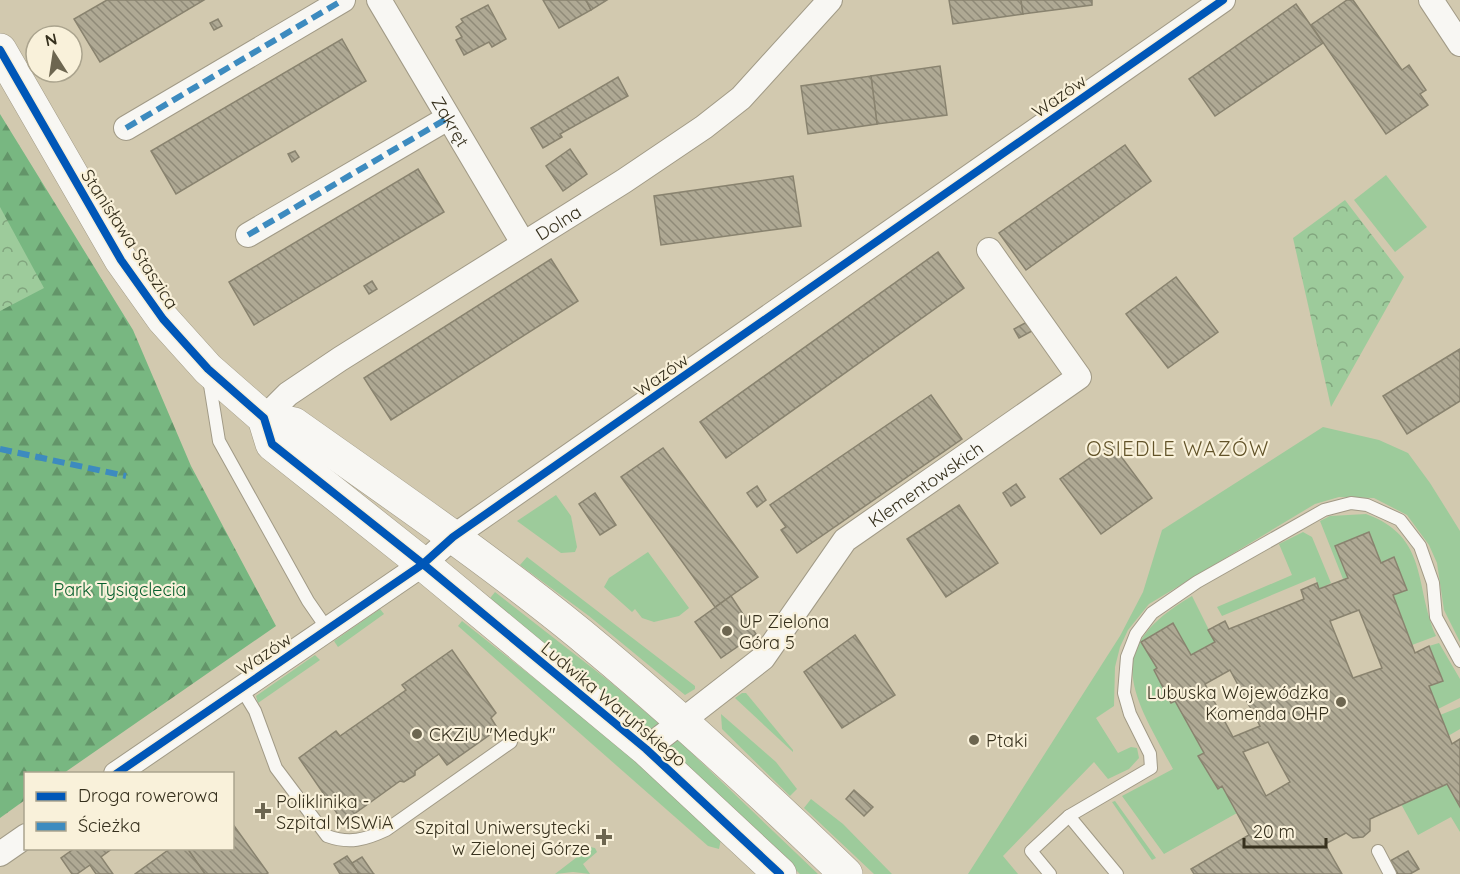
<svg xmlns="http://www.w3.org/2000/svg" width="1460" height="874" font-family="Quicksand,sans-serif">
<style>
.grass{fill:#9dcb9b}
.forest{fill:url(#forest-firs)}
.park{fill:url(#park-crowns)}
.building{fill:url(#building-back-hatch);stroke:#89836f;stroke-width:1.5;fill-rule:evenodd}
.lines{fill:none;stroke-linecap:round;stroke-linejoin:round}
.lane-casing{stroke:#a19a86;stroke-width:14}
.street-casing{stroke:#a19a86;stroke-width:26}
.secondary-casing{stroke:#a19a86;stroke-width:34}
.lane{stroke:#f8f7f3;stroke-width:12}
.street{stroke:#f8f7f3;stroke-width:24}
.secondary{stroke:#f8f7f3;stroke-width:33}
.quiet{stroke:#3d8bbf;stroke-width:6;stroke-dasharray:12 6;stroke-linecap:butt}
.cycleway-casing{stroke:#f9f1da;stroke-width:11}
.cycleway{stroke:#0057b8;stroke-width:8}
.poi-dot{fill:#6d6650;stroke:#f9f1da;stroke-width:2}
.labels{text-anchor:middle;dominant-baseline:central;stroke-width:4.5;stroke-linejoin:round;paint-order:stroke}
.street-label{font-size:18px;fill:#36301d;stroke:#f9f1da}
.park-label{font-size:18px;fill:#09602e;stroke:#f9f1da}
.poi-label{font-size:18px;fill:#36301d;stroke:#f9f1da;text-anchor:start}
.neighbourhood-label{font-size:20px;letter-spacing:1.5px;fill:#625329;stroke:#f9f1da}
</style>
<defs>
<pattern id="forest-firs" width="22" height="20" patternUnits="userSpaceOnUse" patternTransform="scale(1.5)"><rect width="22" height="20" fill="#78b781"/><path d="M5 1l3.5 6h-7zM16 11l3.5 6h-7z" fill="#639569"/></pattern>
<pattern id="park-crowns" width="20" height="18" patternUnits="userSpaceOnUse" patternTransform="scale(1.5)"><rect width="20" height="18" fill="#9dcb9b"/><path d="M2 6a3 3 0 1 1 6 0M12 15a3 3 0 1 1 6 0" fill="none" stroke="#81a57e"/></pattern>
<pattern id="building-back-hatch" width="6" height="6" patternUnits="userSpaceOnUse" patternTransform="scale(1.5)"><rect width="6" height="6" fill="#afa994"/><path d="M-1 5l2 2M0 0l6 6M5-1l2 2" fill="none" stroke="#8f8a78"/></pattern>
</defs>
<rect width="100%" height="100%" fill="#d2c9af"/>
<g class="grass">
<polygon points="1386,175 1427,227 1395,252 1354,200"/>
<polygon points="1323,427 1379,440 1408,453 1430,483 1460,531 1460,642 1444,610 1437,563 1429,545 1407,515 1374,498 1339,497 1315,504 1149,604 1128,630 1120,647 1115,667 1114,706 1096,718 1118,753 1131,747 1137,748 1139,758 1129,769 1108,779 1094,762 1003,856 1018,874 968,874 1120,636 1143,592 1162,530"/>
<polygon points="556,495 571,516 577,547 575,552 561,553 517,521"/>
<path d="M1366 514C1429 537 1414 585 1436 636L1412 645 1393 595 1407 590 1394 557 1381 563 1369 532 1335 546 1348 578 1343 579 1320 521 1330 516Z"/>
<polygon points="1303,532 1312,537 1331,583 1319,589 1315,577 1222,616 1217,607 1292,575 1279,544"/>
<polygon points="648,552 689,608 679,616 654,622 642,618 635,609 632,612 604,587 609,578"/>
<polygon points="527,557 695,686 695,689 685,695 589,616 520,565"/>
<polygon points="495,592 609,681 677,739 818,874 800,874 752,827 487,602"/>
<path d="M1192 596 1215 642 1191 655 1173 623 1142 642 1157 668 1154 670 1171 703 1175 701 1204 753 1218 789 1222 786 1237 813 1164 854 1122 796 1173 769C1133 694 1099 650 1192 596Z"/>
<polygon points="380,609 384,614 338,647 334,641"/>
<polygon points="462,621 630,754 721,839 719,849 708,846 458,626"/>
<polygon points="1439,643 1460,679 1460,698 1438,709 1429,686 1443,680 1429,646"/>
<polygon points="315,655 320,660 258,703 256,696"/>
<polygon points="742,693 746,693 793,750 793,752 735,698"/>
<polygon points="1460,707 1460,729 1448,736 1440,715"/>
<polygon points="721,714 776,762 797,789 790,796 722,729"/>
<polygon points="1447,784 1460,807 1460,832 1451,817 1418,835 1401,804"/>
<polygon points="811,799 843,824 892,874 874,874 804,808"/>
<polygon points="1115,801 1156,858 1152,860 1112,802"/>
<polygon points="590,847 595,848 597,852 583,864 590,874 573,872 555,874"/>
</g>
<polygon class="forest" points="0,114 133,330 191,466 276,626 64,773 26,774 25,800 0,818"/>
<g class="park">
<polygon points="1345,200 1404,277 1331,407 1293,238"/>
<polygon points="0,207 44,288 0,311"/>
</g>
<g class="building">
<polygon points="107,0 204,0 100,62 74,19"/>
<polygon points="543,0 586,0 591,10 559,28"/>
<polygon points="586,0 607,0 591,10"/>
<polygon points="949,0 1021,0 1023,14 953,24"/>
<polygon points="1021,0 1092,0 1092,5 1023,14"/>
<polygon points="1347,0 1353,0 1402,70 1409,65 1426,90 1420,94 1428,105 1386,134 1311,25"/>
<polygon points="1296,4 1323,43 1215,116 1189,79"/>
<polygon points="488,5 506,39 492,47 489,42 464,55 456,40 462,37 456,27 463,22 461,19"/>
<polygon points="218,19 222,26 214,30 210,23"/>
<polygon points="342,39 366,81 176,194 151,151"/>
<polygon points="940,66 947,115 877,124 871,76"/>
<polygon points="871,76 877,124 808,134 801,86"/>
<polygon points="618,77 628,96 560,134 562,137 543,148 531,128"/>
<polygon points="1125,145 1151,181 1026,270 999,233"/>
<polygon points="570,149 587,174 563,191 546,166"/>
<polygon points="295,151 299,157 292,162 288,154"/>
<polygon points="418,169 444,212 254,325 229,282"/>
<polygon points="793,176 801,226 661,245 654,196"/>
<polygon points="938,252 964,288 726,458 700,422"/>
<polygon points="551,259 578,301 391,420 364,378"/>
<polygon points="1176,277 1218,332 1168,368 1126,314"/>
<polygon points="372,281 377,289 369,294 364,286"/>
<polygon points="1027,322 1032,331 1019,338 1014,329"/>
<polygon points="1460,349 1460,401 1407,434 1383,396"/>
<polygon points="931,395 962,439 797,553 781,530 786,527 770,505"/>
<polygon points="1111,443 1152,498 1101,534 1060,479"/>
<polygon points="663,448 758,577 715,607 621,477"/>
<polygon points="1016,484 1025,497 1011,506 1003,493"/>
<polygon points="757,486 766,500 757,507 747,493"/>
<polygon points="595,493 616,525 600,535 579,504"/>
<polygon points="959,505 998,563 946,597 907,539"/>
<path d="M1369 532 1381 563 1394 557 1407 590 1393 595 1415 653 1429 646 1443 681 1429 686 1452 744 1460 739V807L1447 784 1370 819V831L1363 837 1353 838 1346 833 1325 844 1342 874H1194L1191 869 1249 835 1222 786 1218 789 1198 756 1204 753 1175 701 1171 703 1154 670 1157 668 1141 642 1173 623 1191 655 1215 642 1208 630 1225 621 1229 629 1304 599 1301 590 1317 583 1319 589 1348 578 1335 546ZM1359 610 1382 668 1353 678 1330 621ZM1230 670 1260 726 1233 737 1205 684ZM1268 742 1290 782 1266 796 1243 752Z"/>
<polygon points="731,596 756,634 721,658 695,622"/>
<polygon points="855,635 895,695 842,728 804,672"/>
<polygon points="452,650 496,713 491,718 498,729 447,765 439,754 415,771 415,775 404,782 400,781 343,822 299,758 336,731 340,736 406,690 402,685"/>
<polygon points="854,790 873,807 864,816 846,799"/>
<polygon points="232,823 268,873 266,874 205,874 187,848 232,848"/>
<polygon points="75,848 113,848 101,857 113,874 96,874 90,865 77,874 72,874 61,858"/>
<polygon points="171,848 187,848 205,874 135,874"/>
<polygon points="1408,851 1419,869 1410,874 1398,874 1390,861"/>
<polygon points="347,856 352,863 359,874 340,874 334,864"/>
<polygon points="362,857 373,873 374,874 359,874 352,863"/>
</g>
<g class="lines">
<g class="lane-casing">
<g id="lane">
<polyline points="209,379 219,441 308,601 328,630"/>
<path d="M241 688 255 711 276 768 327 836C349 844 365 840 386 830L511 742"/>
<polyline points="1069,816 1151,768 1150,754 1130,714 1124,693 1127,657 1136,634 1152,613 1197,582 1324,510 1351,503 1367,505 1400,520 1420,546 1433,583 1436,617 1460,661"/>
<polyline points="1378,851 1390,874"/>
<polyline points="1050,874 1031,851 1069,816 1117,874"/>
</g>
</g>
<g class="street-casing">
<g id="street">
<path id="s1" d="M379 0 523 243"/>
<polyline points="1431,0 1460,44"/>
<polyline points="126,128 343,0"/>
<polyline points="248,235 448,118"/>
<path id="s2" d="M264 418 288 394 340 359 624 181 704 127 741 98 830 0"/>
<path id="s3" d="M646 749 763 658 845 540 1079 377 989 250"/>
<polyline points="116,774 423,564 453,537 1223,0"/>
<polyline points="0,854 26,836"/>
</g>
</g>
<g class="secondary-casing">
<g id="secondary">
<polyline points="0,50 121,260 163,319 208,369 264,418 272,444 423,564 646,749 780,874"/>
<path d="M264 418 294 424C390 492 488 559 580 634 672 710 760 791 846 874"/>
</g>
</g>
<use href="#lane" class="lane"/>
<use href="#street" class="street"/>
<use href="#secondary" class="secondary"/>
<g class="quiet">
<polyline points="126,128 343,0"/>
<polyline points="248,235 448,118"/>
<polyline points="0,449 126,476"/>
</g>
<g class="cycleway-casing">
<g id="cycleway">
<polyline points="0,50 121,260 163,319 208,369 264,418 272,444 423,564 646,749 780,874"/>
<polyline points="116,774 423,564 453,537 1223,0"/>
</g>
</g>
<use href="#cycleway" class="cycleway"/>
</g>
<g class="poi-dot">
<circle cx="727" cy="631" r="6"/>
<circle cx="1341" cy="702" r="6"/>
<circle cx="417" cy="734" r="6"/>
<circle cx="974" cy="740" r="6"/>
<path d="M260 802h6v6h6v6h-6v6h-6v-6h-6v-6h6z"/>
<path d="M601 828h6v6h6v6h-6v6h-6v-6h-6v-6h6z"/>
</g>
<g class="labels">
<g class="street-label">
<text transform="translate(1059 96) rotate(-35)">Wazów</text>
<text stroke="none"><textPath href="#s1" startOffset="141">Zakręt</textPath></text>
<text stroke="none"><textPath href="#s2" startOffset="354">Dolna</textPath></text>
<text transform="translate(130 239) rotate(57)">Stanisława Staszica</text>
<text transform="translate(661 375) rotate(-35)">Wazów</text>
<text stroke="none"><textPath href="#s3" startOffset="390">Klementowskich</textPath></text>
<text transform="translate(264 654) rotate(-34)">Wazów</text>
<text transform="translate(614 704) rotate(40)">Ludwika Waryńskiego</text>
</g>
<g class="park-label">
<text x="120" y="589">Park Tysiąclecia</text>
</g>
<g class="poi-label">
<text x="739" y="621">UP Zielona<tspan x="739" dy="21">Góra 5</tspan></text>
<text x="1329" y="692" text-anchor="end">Lubuska Wojewódzka<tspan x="1329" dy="21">Komenda OHP</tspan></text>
<text x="429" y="734">CKZiU "Medyk"</text>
<text x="986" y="740">Ptaki</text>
<text x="276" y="801">Poliklinika -<tspan x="276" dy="21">Szpital MSWiA</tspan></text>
<text x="590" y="827" text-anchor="end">Szpital Uniwersytecki<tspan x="590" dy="21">w Zielonej Górze</tspan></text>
</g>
<g class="neighbourhood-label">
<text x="1178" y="448">OSIEDLE WAZÓW</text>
</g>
</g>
<rect x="24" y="772" width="210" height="78" fill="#f9f1da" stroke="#aba48e" stroke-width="1.5"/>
<rect x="36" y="792" width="30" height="9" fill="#0057b8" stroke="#aba48e" stroke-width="1.5"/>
<text x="78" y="802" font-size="18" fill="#36301d">Droga rowerowa</text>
<rect x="36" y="822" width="30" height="9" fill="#3d8bbf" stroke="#aba48e" stroke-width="1.5"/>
<text x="78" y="832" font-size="18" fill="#36301d">Ścieżka</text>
<g transform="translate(54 54) rotate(348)"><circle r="28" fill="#f9f1da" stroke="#aba48e" stroke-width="1.5"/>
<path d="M0-4.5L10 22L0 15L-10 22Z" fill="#6d6650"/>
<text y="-9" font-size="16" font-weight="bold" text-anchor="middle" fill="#36301d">N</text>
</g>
<path d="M1244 838v9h82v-9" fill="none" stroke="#36301d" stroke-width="3"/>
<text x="1253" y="838" font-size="18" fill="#36301d" stroke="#f9f1da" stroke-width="4.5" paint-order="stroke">20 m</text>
</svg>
